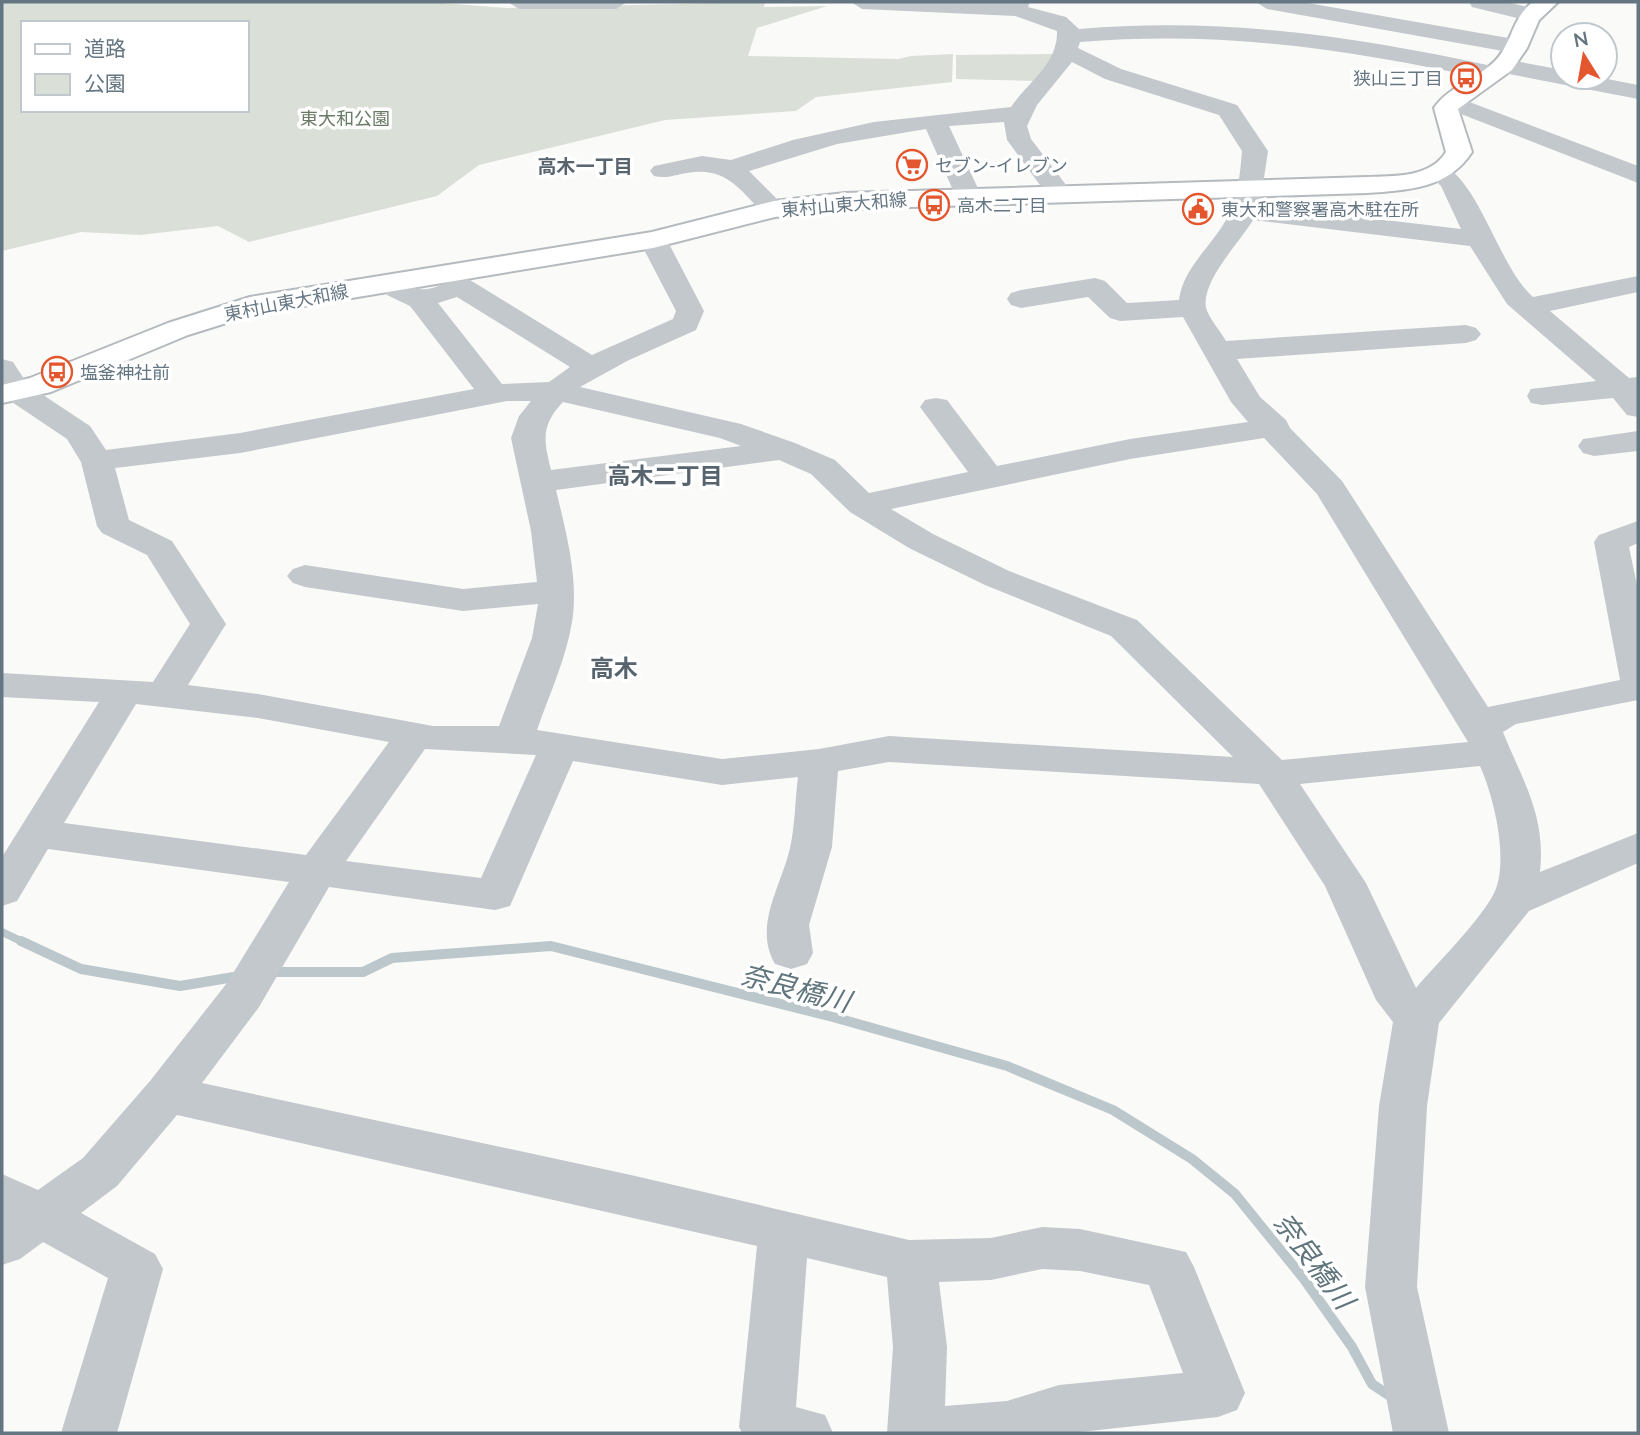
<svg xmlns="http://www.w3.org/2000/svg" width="1640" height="1435" font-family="Lato,'Noto Sans JP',sans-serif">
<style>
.green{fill:#dadfd7;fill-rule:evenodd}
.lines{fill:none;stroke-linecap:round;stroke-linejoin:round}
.stream-far1{stroke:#bbc7cb;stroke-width:8}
.stream{stroke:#bbc7cb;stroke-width:10}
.major-casing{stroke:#b5babe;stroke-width:4}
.minor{fill:#c3c8cc;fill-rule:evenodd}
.major{fill:#fff;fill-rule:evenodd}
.labels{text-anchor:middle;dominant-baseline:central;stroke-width:7;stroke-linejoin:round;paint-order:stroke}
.far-poi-label{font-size:18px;fill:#657683;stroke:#fff;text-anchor:start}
.far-park-label{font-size:18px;fill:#687a64;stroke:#fff}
.far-street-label{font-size:18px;fill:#657683;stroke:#fff}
.far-neighbourhood-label{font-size:19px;font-weight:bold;fill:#57646e;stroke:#fff}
.neighbourhood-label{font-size:23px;font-weight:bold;fill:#57646e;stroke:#fff}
.quarter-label{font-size:24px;font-weight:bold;fill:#57646e;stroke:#fff}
.near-water-label{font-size:28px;font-style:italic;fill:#60757c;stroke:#fff}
</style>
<rect width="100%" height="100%" fill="#fafaf8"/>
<g class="green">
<path d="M2 2H428L507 8 761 2H765L764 7 827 6 757 28 748 56 898 59 911 56 953 54 952 82 816 97 796 111 665 120 479 165 437 196 249 242 218 226 140 235 81 232 2 251ZM23 23H247V110H23Z"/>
<polygon points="1052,54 1057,56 1036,81 956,79 956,55"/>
</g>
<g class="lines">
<polyline class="stream-far1" points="2,932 25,943"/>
<g class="stream">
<polyline points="21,941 81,969 180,986 240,976"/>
<polyline points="271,972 363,972 392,958 551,946 833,1017 1007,1066 1113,1110 1192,1159 1235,1194 1304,1279 1352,1347 1372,1384 1393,1398"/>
</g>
<g class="major-casing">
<path id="major" d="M1533 2H1558L1539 20 1527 48 1512 70 1458 109 1472 152C1448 189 1408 190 1367 193L845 209 775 217 653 248 255 314 188 335 51 392 2 403V385L30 378 168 323 250 297 652 232 774 201 845 193 1367 177C1394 176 1430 178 1446 152L1434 108C1449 86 1476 80 1495 61 1512 44 1512 17 1533 2Z"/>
</g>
<g class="minor">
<polygon points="508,2 627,2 616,9 519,9"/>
<path d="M851 2H1030L1028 7 1066 17 1079 29C1223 17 1352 36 1492 66L1496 61 1504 59 1563 70V77H1597L1638 85V99L1504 73 1500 78 1492 80C1350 50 1226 30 1080 42L1078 48 1121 69 1237 105 1268 151 1260 205 1461 229 1441 186 1426 172 1430 167 1439 164C1477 174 1499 268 1533 297L1638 276V292L1550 311 1629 378 1638 377V417L1627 415 1613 398 1542 405 1531 403 1527 396 1531 389 1596 381 1507 304 1470 246 1253 220C1240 242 1201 281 1206 308 1209 318 1221 332 1226 341L1466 325 1476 328 1481 334 1476 340 1466 343 1237 359 1260 397 1286 420 1290 428 1342 481 1488 707 1620 680 1594 542 1599 535 1638 521V543L1629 547 1638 590V700L1516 724 1503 732C1523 782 1546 815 1540 872L1638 833V863L1529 911 1439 1023 1427 1106 1417 1287 1449 1433H1393L1365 1287 1379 1106 1393 1022 1376 1000 1325 886 1259 784 889 762 838 771 832 847 809 925 813 953 807 964 791 969 775 964C753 926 781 887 790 848 795 826 795 800 798 777L722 785 573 761 510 906 495 910 329 887 259 1007 202 1083 631 1175 909 1240 991 1238 1042 1227 1080 1229 1186 1252 1194 1267 1245 1393 1237 1410 1218 1417 1071 1433H887L893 1347 887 1277 807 1258 796 1407 825 1415 833 1433H742L739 1427 757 1246 177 1115 117 1186 81 1213 155 1254 163 1269 117 1433H61L108 1278 43 1242 20 1259 2 1265V1174L38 1190 83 1158 150 1081 227 983 289 882 48 849 17 901 2 906V857L99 702 2 697V673L153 682 190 624 147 555 102 533 97 526 81 462 67 439 6 398 2 391V359L13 362 28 385 90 426 106 450 240 433 474 389 410 306 387 295 383 289 387 283C402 279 407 287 420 289 436 292 452 275 470 280L592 355 673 319 676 311 639 240 643 234H663L667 240 704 311 696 330 627 361 580 387 741 424 795 443 835 460 869 493 968 472 920 407 925 400 936 398 947 400 997 466 1130 439 1248 422 1231 402 1183 317 1120 321 1110 318 1088 297 1021 308 1011 305 1007 299 1011 293 1021 290 1095 278 1105 281 1127 303 1179 300C1183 268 1211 247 1226 220 1238 198 1240 175 1242 151L1219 115 1105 79 1072 62 1037 105 1027 126 1031 139 1073 194 1069 200H1051L1007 140 1004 122 949 126 982 197 978 203H960L956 197 926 129 837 144 749 171 787 209 783 215H765C739 189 726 166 687 173 675 175 666 179 654 176L650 171 654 166 702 156 731 160 793 140 874 122 1011 107C1028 82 1058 64 1057 31L1015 16 862 9ZM457 297 570 367 549 382 502 384 438 303ZM507 401H531L519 416 511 438 531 531 537 582 463 589 305 565 293 569 287 576 293 583 305 587 463 611 538 604 532 638 499 726H433L258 694 188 685 226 624 172 541 129 520 115 468 240 453ZM563 402 720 438 741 446 551 470C544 441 540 426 563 402ZM1264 438 1317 494 1468 742 1282 760 1137 620 1009 571 933 534 891 509 1130 459ZM779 460 811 474 850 512 909 548 985 585 1111 636 1233 757 889 736 819 749 722 759 537 730C549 695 566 659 572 622 579 579 566 532 556 490ZM136 704 258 718 389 742 306 855 64 823ZM425 749 536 755 481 878 346 861ZM1480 766C1494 797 1511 866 1492 897 1475 926 1439 961 1416 988L1366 883 1300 784ZM1042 1269 1080 1271 1149 1285 1183 1373 1059 1385 1007 1401 945 1406 947 1347 939 1282 991 1280Z"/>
<polygon points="1256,2 1302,2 1514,39 1525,46 1514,53 1267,9"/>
<polygon points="1469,2 1506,2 1537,9 1540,14 1529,21 1472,7"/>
<polygon points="1451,95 1638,166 1638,183 1443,107 1439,102 1443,97"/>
<polygon points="1638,431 1638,451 1594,456 1583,453 1578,446 1583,439"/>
</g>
<use href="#major" class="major"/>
</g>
<defs>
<g id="bus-ring" transform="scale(1.575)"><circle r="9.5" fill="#fff" stroke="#e4572e" stroke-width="1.5"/><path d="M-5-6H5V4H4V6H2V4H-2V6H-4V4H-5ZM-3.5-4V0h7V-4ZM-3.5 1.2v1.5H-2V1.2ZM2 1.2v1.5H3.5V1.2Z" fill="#e4572e"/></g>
<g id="supermarket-ring" transform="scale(1.575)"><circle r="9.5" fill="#fff" stroke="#e4572e" stroke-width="1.5"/><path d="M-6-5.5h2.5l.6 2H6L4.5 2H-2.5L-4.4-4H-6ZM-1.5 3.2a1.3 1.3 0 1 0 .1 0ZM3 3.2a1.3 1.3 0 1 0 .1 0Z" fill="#e4572e"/></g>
<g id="civic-ring" transform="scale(1.575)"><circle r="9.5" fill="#fff" stroke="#e4572e" stroke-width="1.5"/><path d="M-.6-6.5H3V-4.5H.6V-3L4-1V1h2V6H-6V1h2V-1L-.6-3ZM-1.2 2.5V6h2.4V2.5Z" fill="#e4572e"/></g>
</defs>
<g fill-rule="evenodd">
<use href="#bus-ring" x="1466" y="78"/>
<use href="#supermarket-ring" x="912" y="165"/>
<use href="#bus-ring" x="934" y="205"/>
<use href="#civic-ring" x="1198" y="209"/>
<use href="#bus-ring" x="57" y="372"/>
</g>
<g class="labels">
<g class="far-poi-label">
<text x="1443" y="78" text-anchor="end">狭山三丁目</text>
<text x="935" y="165">セブン-イレブン</text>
<text x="957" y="205">高木二丁目</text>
<text x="1221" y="209">東大和警察署高木駐在所</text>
<text x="80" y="372">塩釜神社前</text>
</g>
<g class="far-park-label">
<text x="345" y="118">東大和公園</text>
</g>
<g class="far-street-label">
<text transform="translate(844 204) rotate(-5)">東村山東大和線</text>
<text transform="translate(286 302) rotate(-11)">東村山東大和線</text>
</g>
<g class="far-neighbourhood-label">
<text x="585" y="165">高木一丁目</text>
</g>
<g class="neighbourhood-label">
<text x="665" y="475">高木二丁目</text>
</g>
<g class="quarter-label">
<text x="614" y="667">高木</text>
</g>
<g class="near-water-label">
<text transform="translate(796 987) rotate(15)">奈良橋川</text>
<text transform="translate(1315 1260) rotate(53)">奈良橋川</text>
</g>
</g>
<rect width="1640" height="1435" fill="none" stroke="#657683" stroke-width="7"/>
<rect x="21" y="21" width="228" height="91" fill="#ffffff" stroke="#c1c8cd" stroke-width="2"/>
<rect x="35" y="44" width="35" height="10" fill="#ffffff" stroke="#c1c8cd" stroke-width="2"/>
<text x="84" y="56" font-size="21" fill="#657683">道路</text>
<rect x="35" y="74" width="35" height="21" fill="#dadfd7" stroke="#c1c8cd" stroke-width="2"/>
<text x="84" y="91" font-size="21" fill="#657683">公園</text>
<g transform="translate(1584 56) rotate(349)"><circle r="33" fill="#ffffff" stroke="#c1c8cd" stroke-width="2"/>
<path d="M0-5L12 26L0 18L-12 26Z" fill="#e4572e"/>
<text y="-10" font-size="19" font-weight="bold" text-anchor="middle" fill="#657683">N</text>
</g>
</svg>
